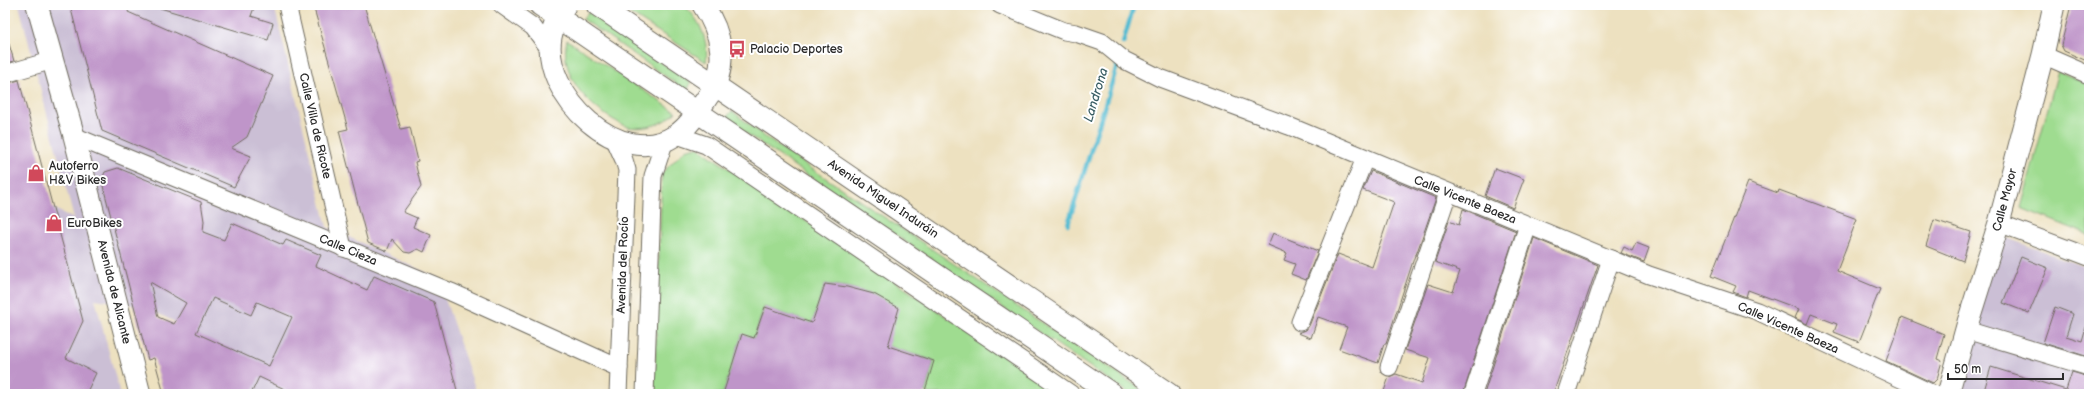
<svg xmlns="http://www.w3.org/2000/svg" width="2094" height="399" font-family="'Balsamiq Sans',sans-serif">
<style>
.industrial{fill:#cbbfd5}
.green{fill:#9fdc90;stroke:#65845e}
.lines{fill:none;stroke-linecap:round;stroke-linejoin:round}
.stream{stroke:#55bcd2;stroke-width:4.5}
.building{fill:#bf95c9;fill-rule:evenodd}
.minor-casing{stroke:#6f6b5f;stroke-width:19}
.major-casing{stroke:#6f6b5f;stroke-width:23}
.minor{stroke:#fff;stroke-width:17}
.major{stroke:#fff;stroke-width:21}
.labels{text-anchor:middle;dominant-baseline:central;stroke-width:4;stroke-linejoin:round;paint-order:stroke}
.poi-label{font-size:12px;fill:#2b2b2b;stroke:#fff;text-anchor:start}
.street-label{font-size:12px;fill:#2b2b2b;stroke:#fff}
.water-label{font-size:13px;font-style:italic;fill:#3a5e65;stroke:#fff}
</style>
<rect width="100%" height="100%" fill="#fff"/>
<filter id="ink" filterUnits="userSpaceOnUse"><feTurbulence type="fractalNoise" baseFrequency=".025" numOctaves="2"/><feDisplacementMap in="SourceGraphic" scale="8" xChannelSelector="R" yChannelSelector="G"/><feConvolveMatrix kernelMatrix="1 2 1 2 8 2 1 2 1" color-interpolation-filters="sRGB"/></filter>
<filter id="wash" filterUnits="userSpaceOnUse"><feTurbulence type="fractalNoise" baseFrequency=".012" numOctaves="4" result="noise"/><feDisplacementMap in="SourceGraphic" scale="16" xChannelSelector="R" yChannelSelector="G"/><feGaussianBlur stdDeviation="0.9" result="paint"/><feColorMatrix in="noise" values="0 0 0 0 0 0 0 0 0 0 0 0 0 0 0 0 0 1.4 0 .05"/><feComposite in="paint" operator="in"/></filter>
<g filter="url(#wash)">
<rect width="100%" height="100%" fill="#ede1c0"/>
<g class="industrial">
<polygon points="19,5 274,5 327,227 438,278 477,394 197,394 179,324 159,314 129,304 95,299 120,394 5,394 5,162 53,208 74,219"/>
<polygon points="1996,234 2089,268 2089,394 1948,394"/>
</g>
<g class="green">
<path d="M617 5H683C700 18 709 42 706 62Z"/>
<polygon points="588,12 691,83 687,91 583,19"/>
<path d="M567 40 676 112C664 124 645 130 628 127 623 126 618 122 614 120 586 104 559 74 567 40Z"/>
<polygon points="2058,71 2089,85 2089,235 2021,208"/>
<polygon points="732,111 769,140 1148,394 1130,394 725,119"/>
<polygon points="697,147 1060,394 930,394 925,392 934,361 888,346 874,294 847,287 825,284 812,323 764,307 754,338 742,335 723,394 654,394 662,173 685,150"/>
</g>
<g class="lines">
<g class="stream">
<polyline points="1123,43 1134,5"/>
<polyline points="1068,224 1118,63 1115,60"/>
</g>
</g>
<g id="blocks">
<g class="building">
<polygon points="70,5 130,5 128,12 273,76 247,137 231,148 251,156 234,187 102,131"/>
<polygon points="160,5 255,5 251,16 273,23 268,40 160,8"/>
<polygon points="313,5 364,5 401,129 410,127 418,161 415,162 421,187 403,212 417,218 413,227 431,235 424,252 418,249 410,253 404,252 392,239 387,251 368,243 339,131 348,129"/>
<polygon points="2071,5 2089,5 2089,62 2064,51 2061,45"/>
<polygon points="9,44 14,61 5,64 5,45"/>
<polygon points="19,80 83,321 66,358 96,373 86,394 5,394 5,84"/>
<path d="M118 168 201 202 204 221 203 232 224 240 232 223 283 245 286 240 321 255 316 266 367 290 374 276 434 302 458 394H295L259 377 251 394H164L154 358 148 360 103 186 102 179 105 172ZM150 282 186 303 174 324 158 317ZM213 298 251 315 257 302 292 317 269 366 196 333Z"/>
<polygon points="1495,168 1524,179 1513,208 1485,196"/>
<polygon points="1371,171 1436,198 1416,255 1415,255 1386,344 1384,344 1378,363 1339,349 1347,327 1318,317 1311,338 1298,333 1306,330 1309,326 1338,254 1372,267 1394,202 1363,190"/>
<polygon points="1748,182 1778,193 1779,190 1857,219 1837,271 1880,289 1859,342 1834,332 1837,324 1811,314 1807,324 1795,318 1799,309 1748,290 1746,297 1733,292 1736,286 1711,276"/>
<polygon points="1463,209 1516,231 1463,394 1383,394 1389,377 1396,374 1422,383 1430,358 1405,350 1428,284 1453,292 1460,271 1435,262 1449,221 1459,225"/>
<polygon points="1934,220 1971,232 1963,261 1926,246"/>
<polygon points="1273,233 1318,251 1306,280 1291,274 1295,264 1284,260 1287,253 1268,245"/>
<polygon points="1534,238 1598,265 1553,394 1484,394"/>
<polygon points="1636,243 1649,248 1644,262 1621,253 1624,247 1632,251"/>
<polygon points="2021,257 2048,268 2029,313 2003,303"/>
<polygon points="825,284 847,287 874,294 899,308 888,346 934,361 924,394 723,394 742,334 754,338 765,307 812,323"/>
<polygon points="2055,307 2073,314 2066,336 2082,341 2086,327 2089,328 2089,357 2043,343"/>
<polygon points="1902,317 1944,334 1937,359 1942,361 1937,379 1933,383 1886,361"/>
<polygon points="1991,367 2066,390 2072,372 2089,377 2089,394 1983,394"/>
</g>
</g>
</g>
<g filter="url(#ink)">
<use href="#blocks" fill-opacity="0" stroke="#6f6b5f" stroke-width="1"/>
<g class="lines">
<g class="minor-casing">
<g id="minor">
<polyline points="287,5 343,248"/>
<polyline points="502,5 533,27 551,51"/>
<polyline points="1000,5 1064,31 1076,33 1102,42 1124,60 1160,78 1289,126 1649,275 1757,311 1933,394"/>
<polyline points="2043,55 2089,75"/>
<polyline points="5,74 53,60"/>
<polyline points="677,135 706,145 1071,394"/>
<polyline points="74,136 451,292 619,368"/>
<polyline points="614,138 624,160 627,170 618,394"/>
<polyline points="1999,223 2089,257"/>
<polyline points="1300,322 1365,158"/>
<polyline points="1966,330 2089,367"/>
<polyline points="1389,367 1448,193"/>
<polyline points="645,394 653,176 665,140"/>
<polyline points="1473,394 1528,225"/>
<polyline points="1566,394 1611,259"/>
</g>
</g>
<g class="major-casing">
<g id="major">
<polyline points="37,5 74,136 140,394"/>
<polyline points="540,5 1112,394"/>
<polyline points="597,5 1169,394"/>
<path d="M565 6C559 15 553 26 551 37 541 95 620 172 676 135 690 126 700 108 709 95 729 66 722 33 703 5"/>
<polyline points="1948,394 1968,322 1999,223 2043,55 2054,5"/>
</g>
</g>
<use href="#minor" class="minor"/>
<use href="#major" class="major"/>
</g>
</g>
<defs>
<g id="bus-bare" transform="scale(1.38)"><path d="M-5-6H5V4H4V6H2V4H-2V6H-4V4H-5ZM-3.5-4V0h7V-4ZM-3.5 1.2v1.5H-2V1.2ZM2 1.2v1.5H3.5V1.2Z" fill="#d1495b" stroke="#fff" stroke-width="2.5" paint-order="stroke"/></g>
<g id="shop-bare" transform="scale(1.38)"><path d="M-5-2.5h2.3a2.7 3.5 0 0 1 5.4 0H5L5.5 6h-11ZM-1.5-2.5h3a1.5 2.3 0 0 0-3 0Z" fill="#d1495b" stroke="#fff" stroke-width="2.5" paint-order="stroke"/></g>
</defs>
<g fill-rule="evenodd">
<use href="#bus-bare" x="737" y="49"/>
<use href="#shop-bare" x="36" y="173"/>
<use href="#shop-bare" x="54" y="223"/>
</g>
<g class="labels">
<g class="poi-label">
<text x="750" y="49">Palacio Deportes</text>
<text x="49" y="166">Autoferro<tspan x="49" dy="14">H&amp;V Bikes</tspan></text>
<text x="67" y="223">EuroBikes</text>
</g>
<g class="street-label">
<text transform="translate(315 126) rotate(77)">Calle Villa de Ricote</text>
<text transform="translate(883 199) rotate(34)">Avenida Miguel Induráin</text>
<text transform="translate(1465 200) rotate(22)">Calle Vicente Baeza</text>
<text transform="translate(2005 200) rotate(-75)">Calle Mayor</text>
<text transform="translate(348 250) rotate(23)">Calle Cieza</text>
<text transform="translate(623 265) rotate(-88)">Avenida del Rocío</text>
<text transform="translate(114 292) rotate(76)">Avenida de Alicante</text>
<text transform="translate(1788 328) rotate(24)">Calle Vicente Baeza</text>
</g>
<g class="water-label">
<text transform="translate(1096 95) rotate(-73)">Landrona</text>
</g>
</g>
<rect width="2094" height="399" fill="none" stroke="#fff" stroke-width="20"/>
<path d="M1948 373v6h115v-6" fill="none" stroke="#2b2b2b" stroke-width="2"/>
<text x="1954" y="373" font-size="12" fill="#2b2b2b" stroke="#ffffff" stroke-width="3" paint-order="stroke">50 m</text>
</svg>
